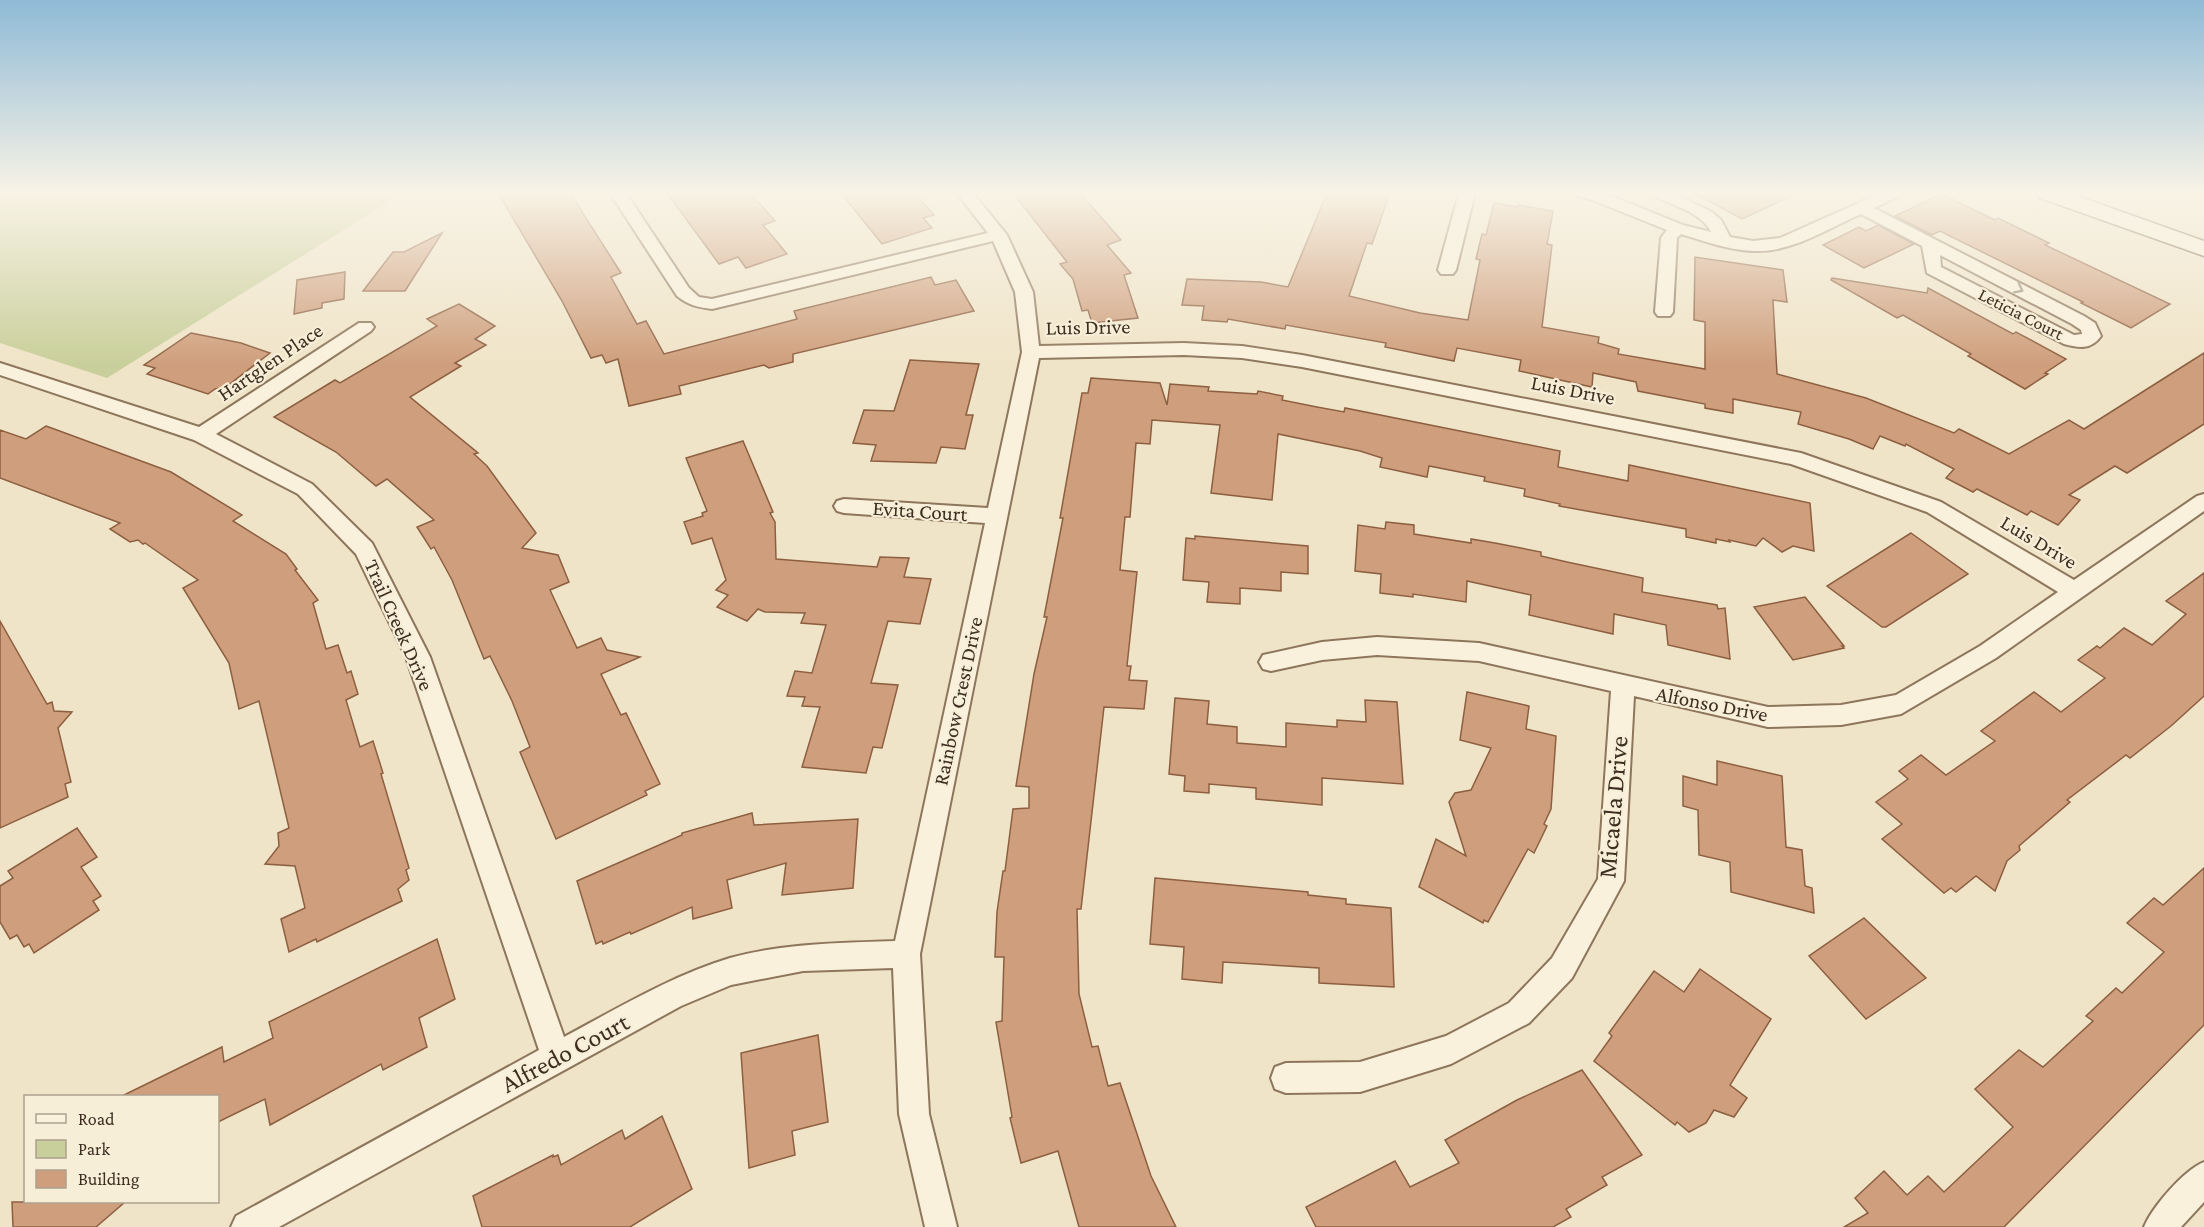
<svg xmlns="http://www.w3.org/2000/svg" width="2204" height="1227" font-family="'Crimson Pro',serif">
<style>
.green{fill:#c9cf9b}
.building{fill:#cf9f7d;stroke:#8d5f41;stroke-width:1.5}
.lines{fill:none;stroke-linecap:round;stroke-linejoin:round}
.street-casing{stroke:#8d765c;stroke-width:4}
.secondary-casing{stroke:#6f573f;stroke-width:3}
.street{fill:#faf1dc;fill-rule:evenodd}
.secondary{fill:#faf1dc;fill-rule:evenodd}
.oneway{stroke:#9c907e}
.labels{text-anchor:middle;dominant-baseline:central;stroke-width:4.5;stroke-linejoin:round;paint-order:stroke}
.far-street-label{font-size:18px;fill:#3d2e20;stroke:#f7eed8}
.street-label{font-size:21px;fill:#3d2e20;stroke:#f7eed8}
.near-street-label{font-size:26px;fill:#3d2e20;stroke:#f7eed8}
</style>
<rect width="100%" height="100%" fill="#f0e4c8"/>
<polygon class="green" points="0,193 403,193 107,378 0,343"/>
<g class="building">
<polygon points="498,193 570,193 621,273 611,277 637,324 646,321 664,354 797,319 794,311 931,277 935,285 956,280 974,311 793,354 793,362 769,368 764,365 679,386 681,394 629,406 618,359 606,363 602,355 591,358 562,301"/>
<polygon points="667,193 750,193 775,221 763,225 787,254 746,268 738,257 719,264"/>
<polygon points="841,193 915,193 934,215 923,218 932,228 882,244"/>
<polygon points="1013,193 1080,193 1121,240 1107,245 1131,273 1124,275 1138,318 1092,323 1088,310 1082,311 1073,279 1060,264 1067,262"/>
<polygon points="1327,193 1390,193 1372,244 1367,243 1349,296 1420,313 1468,320 1480,260 1476,259 1482,234 1486,235 1494,203 1518,207 1518,205 1553,211 1547,244 1552,245 1542,327 1599,337 1598,343 1619,349 1618,354 1705,369 1705,322 1694,320 1695,257 1783,270 1787,302 1773,300 1777,374 1866,398 1954,433 1959,429 2009,454 2069,420 2084,429 2204,353 2204,424 2127,473 2115,466 2069,495 2080,500 2058,525 2031,511 2027,515 1977,489 1973,492 1946,478 1954,469 1906,444 1905,446 1880,436 1873,449 1849,439 1798,424 1801,412 1733,399 1733,413 1705,408 1705,404 1638,391 1636,382 1593,373 1592,387 1519,371 1521,360 1457,348 1454,361 1385,347 1386,343 1286,325 1285,329 1228,319 1227,322 1202,320 1204,306 1182,305 1187,279 1261,282 1288,287"/>
<polygon points="1694,193 1798,193 1742,219"/>
<polygon points="1941,194 1995,220 1998,218 2049,243 2045,245 2170,304 2131,328 2081,303 2083,302 1940,231 1932,235 1895,216"/>
<polygon points="1878,225 1914,244 1864,268 1823,245 1859,227 1866,231"/>
<polygon points="442,233 405,291 363,291 393,252 404,252"/>
<polygon points="345,272 344,299 322,303 322,308 294,314 297,280"/>
<polygon points="1832,278 1927,293 1928,288 2013,334 2016,332 2066,359 2045,373 2048,374 2025,389 1968,356 1971,354 1903,315 1897,318 1831,280"/>
<polygon points="459,304 495,326 475,339 486,345 455,363 461,366 410,397 478,453 474,454 487,466 536,533 522,548 558,555 569,582 550,590 577,648 601,638 607,650 640,657 601,674 621,715 626,713 660,784 645,791 647,795 556,839 520,752 530,747 512,701 490,656 484,659 452,580 434,547 431,549 417,527 434,520 387,479 376,486 336,452 274,417 335,380 340,383 437,326 427,319"/>
<polygon points="191,333 241,343 270,353 226,387 215,389 208,394 147,374 155,368 144,365"/>
<polygon points="910,360 979,364 966,415 973,415 965,449 941,447 936,463 871,461 876,445 853,443 864,410 894,411"/>
<polygon points="1091,378 1160,383 1167,405 1170,384 1209,387 1208,391 1257,394 1258,391 1283,396 1282,400 1317,407 1344,412 1345,408 1560,451 1558,467 1628,481 1629,465 1810,503 1814,551 1793,546 1782,552 1763,538 1756,546 1729,540 1730,542 1716,539 1716,543 1686,537 1686,529 1559,506 1560,504 1524,496 1525,489 1484,481 1485,477 1429,466 1427,477 1380,467 1382,458 1360,451 1278,434 1272,500 1211,493 1220,425 1152,420 1150,444 1136,443 1130,517 1125,517 1120,570 1137,572 1127,666 1131,666 1129,680 1147,681 1144,709 1104,707 1081,909 1077,909 1079,994 1092,1047 1098,1046 1108,1086 1120,1083 1151,1176 1176,1227 1079,1227 1058,1151 1021,1163 1010,1118 1012,1117 996,1022 1002,1021 1004,957 995,957 997,912 1003,871 1005,871 1013,809 1029,808 1029,787 1016,786 1034,674 1047,617 1044,617 1063,518 1060,518 1082,393 1088,393"/>
<polygon points="46,426 171,472 242,515 233,521 286,554 297,569 295,570 318,600 313,603 326,649 338,645 347,673 351,671 358,694 346,700 360,747 373,741 383,773 381,774 409,868 406,870 409,880 398,889 402,901 317,942 316,939 289,952 281,919 305,908 295,866 265,864 279,846 278,833 289,828 259,701 239,709 229,663 183,588 198,580 145,543 143,544 138,540 130,542 110,529 120,523 0,478 0,430 26,439"/>
<polygon points="743,441 773,512 770,513 775,522 776,559 877,567 880,557 909,558 904,577 931,579 920,624 888,621 871,683 898,685 882,748 873,747 866,773 802,767 820,707 802,706 805,697 787,696 795,671 812,673 826,625 801,623 805,613 765,612 758,609 747,621 717,607 728,595 716,590 726,580 712,538 692,544 684,522 703,516 702,513 707,511 686,458"/>
<polygon points="1386,522 1414,525 1414,534 1471,543 1471,539 1495,543 1541,552 1541,556 1567,562 1643,578 1642,592 1717,605 1718,609 1725,608 1730,659 1668,645 1666,625 1614,614 1613,634 1529,615 1531,595 1467,581 1466,602 1413,594 1413,597 1380,593 1381,574 1355,571 1358,525 1385,529"/>
<polygon points="1911,533 1968,574 1886,627 1882,627 1827,586"/>
<polygon points="1195,536 1308,546 1308,574 1281,572 1281,591 1240,588 1240,604 1207,602 1209,582 1183,580 1186,538 1195,539"/>
<polygon points="2204,573 2204,696 2171,726 2130,758 2126,755 2067,800 2070,802 2019,846 2020,850 2007,861 1995,891 1976,876 1956,892 1951,888 1944,893 1882,839 1902,824 1876,802 1908,779 1899,771 1921,755 1946,775 1995,741 1981,731 2034,692 2061,712 2105,678 2078,660 2097,646 2100,648 2124,628 2152,645 2186,614 2166,601"/>
<polygon points="1805,597 1844,646 1842,646 1844,648 1793,660 1754,607"/>
<polygon points="0,621 47,704 52,702 54,711 72,712 58,728 71,782 65,784 68,797 0,828"/>
<polygon points="1467,692 1529,706 1526,729 1556,736 1551,809 1544,824 1547,826 1534,853 1528,849 1488,922 1484,920 1483,923 1419,887 1436,839 1466,856 1449,802 1455,793 1471,790 1491,748 1460,740"/>
<polygon points="1175,698 1209,701 1207,724 1237,727 1237,743 1286,747 1286,723 1337,727 1337,720 1366,722 1365,700 1397,702 1403,784 1322,778 1322,805 1256,799 1256,788 1209,784 1209,793 1184,791 1185,776 1169,774"/>
<polygon points="1717,761 1782,776 1786,847 1802,850 1805,886 1812,888 1814,913 1731,892 1730,862 1699,855 1698,810 1683,806 1683,776 1717,785"/>
<polygon points="752,813 754,825 858,819 853,888 782,895 786,863 727,880 732,908 693,919 692,907 631,934 630,932 603,944 602,941 596,944 577,881 682,835 682,833"/>
<polygon points="77,828 97,857 81,867 101,896 93,901 99,910 34,953 29,944 24,947 17,935 10,939 0,922 0,886 13,878 8,871"/>
<polygon points="2204,868 2204,1025 2004,1227 1844,1227 1868,1213 1855,1198 1884,1171 1907,1195 1928,1176 1944,1192 2013,1127 1975,1089 2019,1050 2043,1067 2093,1021 2086,1016 2116,988 2122,993 2164,952 2127,923 2154,898 2163,905"/>
<polygon points="1155,878 1308,892 1308,895 1346,899 1346,904 1391,908 1394,987 1319,983 1319,968 1223,962 1222,983 1182,979 1184,947 1150,944"/>
<polygon points="1864,918 1926,978 1866,1019 1809,956"/>
<polygon points="437,939 455,999 419,1018 427,1047 383,1070 381,1064 270,1125 265,1099 218,1122 218,1096 122,1096 222,1047 224,1062 273,1038 269,1022"/>
<polygon points="1700,969 1771,1019 1730,1085 1747,1098 1734,1117 1714,1110 1706,1123 1689,1132 1677,1122 1675,1125 1594,1061 1612,1036 1609,1033 1654,971 1684,992"/>
<polygon points="818,1035 828,1122 792,1131 795,1155 749,1168 741,1053"/>
<polygon points="1582,1070 1642,1155 1602,1177 1607,1185 1566,1209 1571,1217 1553,1227 1316,1227 1306,1207 1395,1161 1410,1187 1459,1163 1445,1140 1517,1100"/>
<polygon points="662,1116 692,1189 630,1227 482,1227 473,1196 553,1155 553,1157 558,1155 561,1165 622,1130 625,1139"/>
<polygon points="12,1202 125,1202 96,1227 13,1227"/>
</g>
<g class="lines">
<g class="street-casing">
<g id="street">
<path d="M610 193H626L689 288 699 297 712 299 988 233 957 193H973L1007 235 1033 292 1039 346 1184 343 1242 346 1302 355 1801 453 1941 502 2074 580 2197 496 2204 494V511L1996 658 1901 714 1841 725 1768 727 1634 696 1624 881 1572 978 1529 1023 1451 1064 1360 1092 1286 1093 1275 1089 1271 1078 1275 1067 1286 1063 1360 1062 1446 1036 1509 1003 1552 958 1598 879 1611 691 1479 661 1377 655 1322 660 1271 671 1263 669 1259 662 1263 655 1322 642 1377 637 1479 643 1768 707 1841 705 1896 695 1980 646 2058 592 1927 512 1791 464 1302 367 1242 358 1184 355 1039 358 920 954 929 1114 957 1227H925L899 1114 893 968 803 971 731 985 681 1006 279 1227H231L236 1216 539 1050 406 657 356 554 298 494 194 440 0 375V363L199 427 359 323H371L374 327 371 331 216 434 312 484 372 543 430 657 564 1037C616 1009 673 975 730 958 784 943 840 943 895 941L985 523 844 513 837 511 834 506 837 501 844 499 988 508 1022 352 1015 292 993 241 712 309C697 307 688 305 677 296Z"/>
<polygon points="1459,193 1475,193 1456,270 1453,274 1441,274 1438,270"/>
<path d="M1574 193H1604L1683 225 1711 232C1702 213 1673 205 1654 196L1652 193H1672L1712 212 1721 220 1730 237 1753 241 1780 238 1881 193H1901L1899 196 1874 208 2084 316 2095 323 2101 336C2091 350 2079 348 2064 344L1927 273 1922 246 1861 214C1827 229 1791 253 1753 251 1728 250 1704 241 1681 234L1677 238 1673 312 1670 316H1658L1655 312 1661 238 1667 230 1590 199 1576 196ZM1940 255 2072 324 2081 330 2082 334 2074 335 1941 267Z"/>
<path d="M2204 1162V1202L2181 1227H2144C2152 1207 2184 1170 2204 1162Z"/>
</g>
</g>
<g class="secondary-casing">
<polygon id="secondary" points="2036,193 2069,193 2204,241 2204,256 2040,198"/>
</g>
<use href="#street" class="street"/>
<use href="#secondary" class="secondary"/>
</g>
<defs><path id="oneway-chevron" d="M-2-3.5L2.5 0L-2 3.5" fill="none" stroke-width="1.6" stroke-linecap="round" stroke-linejoin="round" transform="scale(1.5)"/></defs>
<use class="oneway" href="#oneway-chevron" transform="translate(2019 289) rotate(27)"/>
<linearGradient id="sky" x2="0" y2="1"><stop stop-color="#8fbad6"/><stop offset="0.53" stop-color="#f8f3e6"/><stop offset="1" stop-color="#f8f3e6" stop-opacity="0"/></linearGradient>
<rect width="2204" height="364" fill="url(#sky)"/>
<g class="labels">
<g class="far-street-label">
<text transform="translate(2021 314) rotate(27)">Leticia Court</text>
</g>
<g class="street-label">
<text transform="translate(1088 327) rotate(-1)">Luis Drive</text>
<text transform="translate(270 362) rotate(-34)">Hartglen Place</text>
<text transform="translate(1573 390) rotate(11)">Luis Drive</text>
<text transform="translate(920 511) rotate(4)">Evita Court</text>
<text transform="translate(2039 542) rotate(31)">Luis Drive</text>
<text transform="translate(399 625) rotate(66)">Trail Creek Drive</text>
<text transform="translate(958 701) rotate(-78)">Rainbow Crest Drive</text>
<text transform="translate(1712 704) rotate(11)">Alfonso Drive</text>
</g>
<g class="near-street-label">
<text transform="translate(1613 807) rotate(-85)">Micaela Drive</text>
<text transform="translate(565 1053) rotate(-28)">Alfredo Court</text>
</g>
</g>
<rect x="24" y="1095" width="195" height="108" fill="#f7eed8" stroke="#ada18e" stroke-width="1.5"/>
<rect x="36" y="1114" width="30" height="9" fill="#faf1dc" stroke="#ada18e" stroke-width="1.5"/>
<text x="78" y="1125" font-size="18" fill="#3d2e20">Road</text>
<rect x="36" y="1140" width="30" height="18" fill="#c9cf9b" stroke="#ada18e" stroke-width="1.5"/>
<text x="78" y="1155" font-size="18" fill="#3d2e20">Park</text>
<rect x="36" y="1170" width="30" height="18" fill="#cf9f7d" stroke="#ada18e" stroke-width="1.5"/>
<text x="78" y="1185" font-size="18" fill="#3d2e20">Building</text>
</svg>
